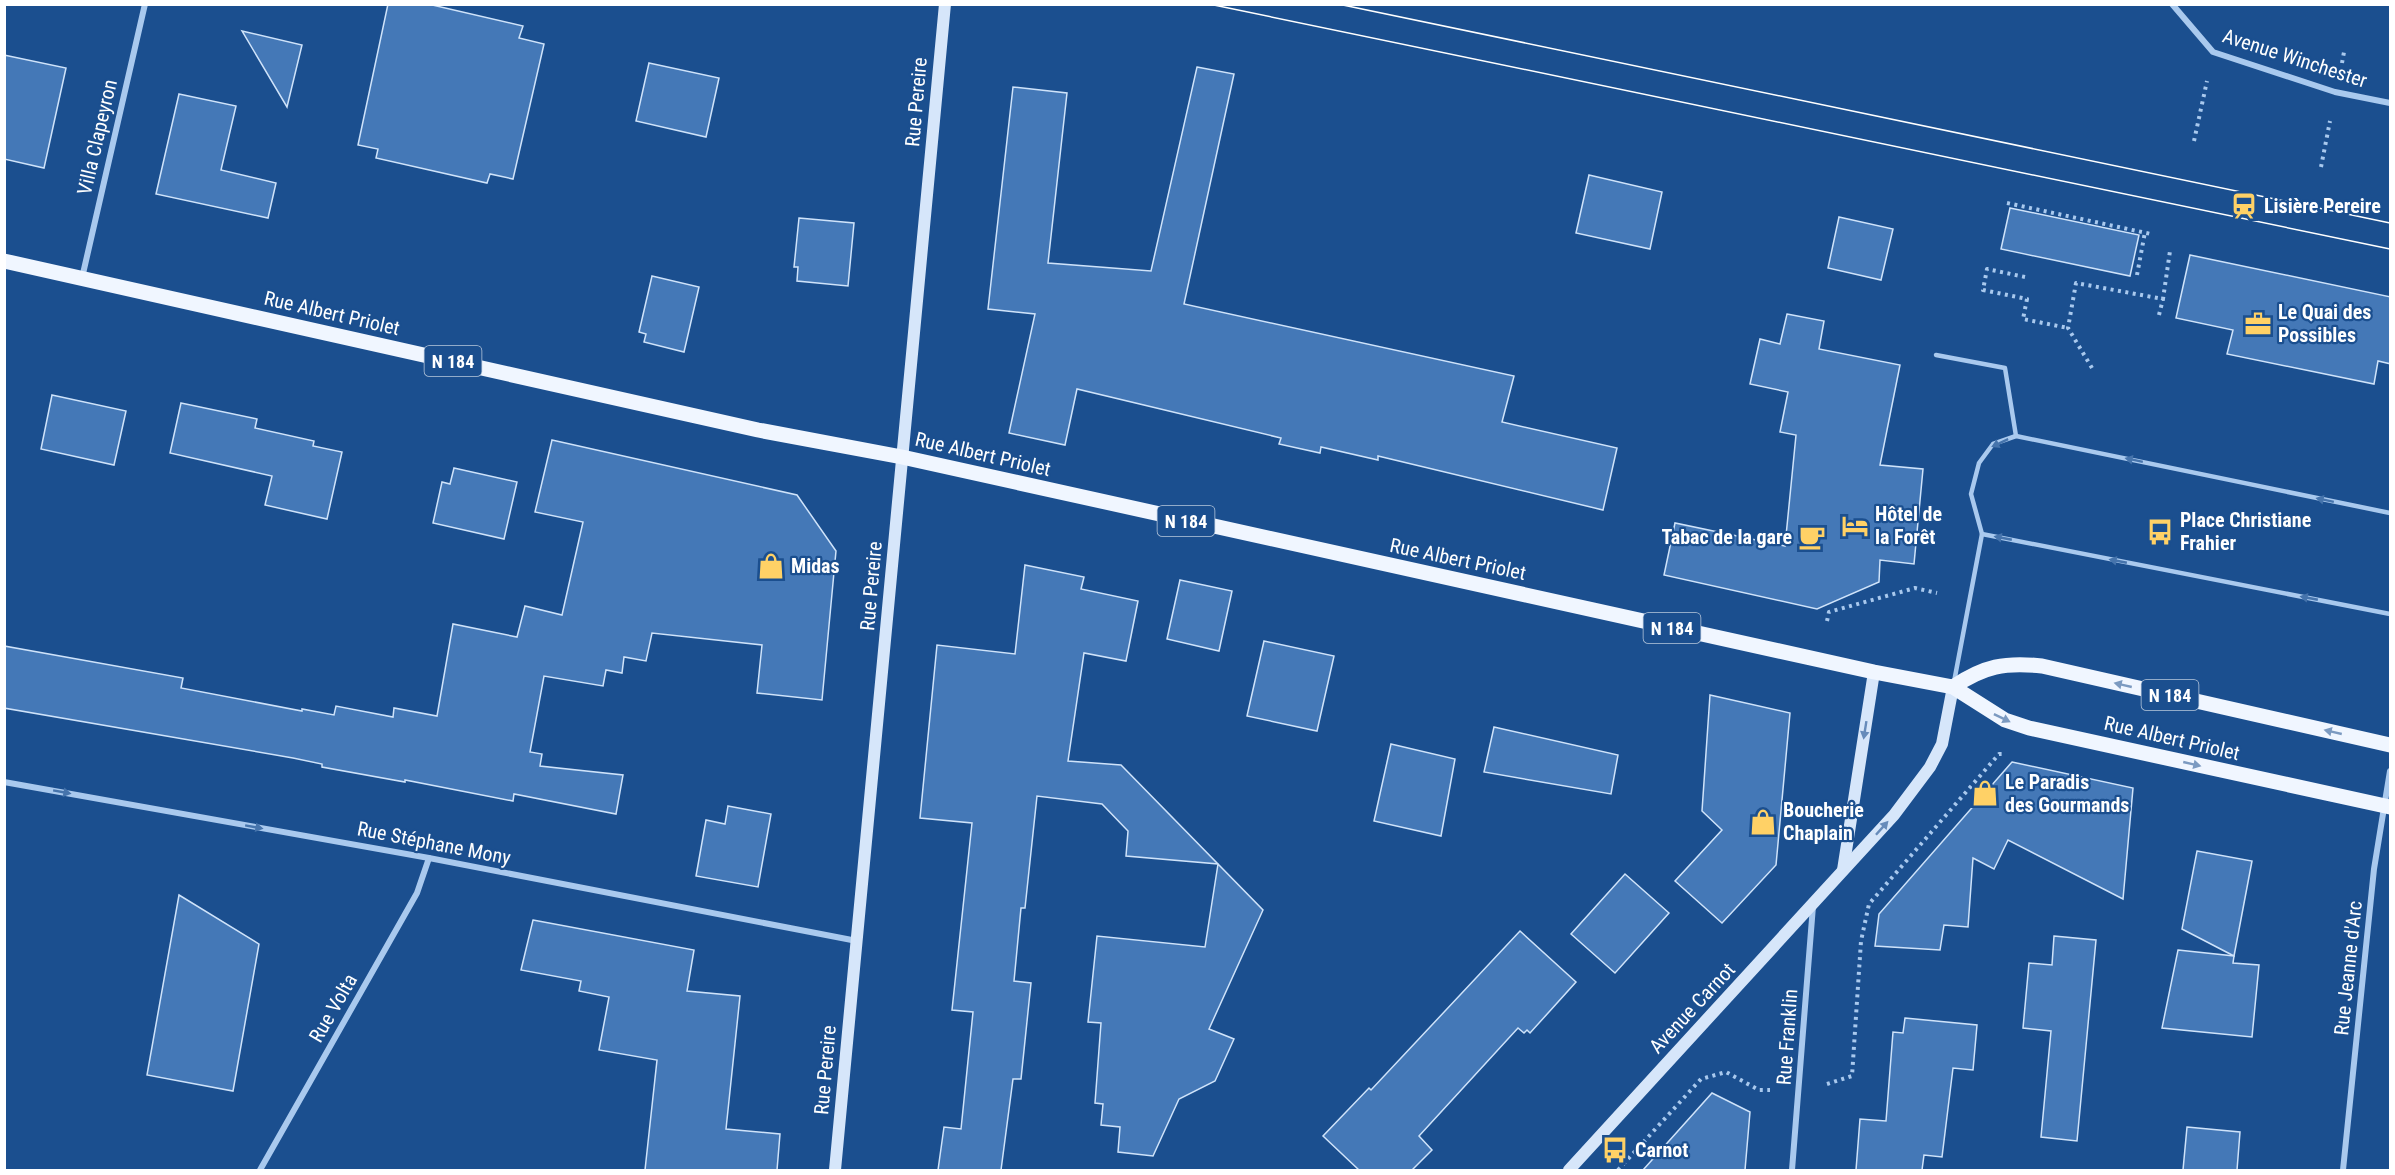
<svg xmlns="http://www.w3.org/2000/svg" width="2395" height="1175" font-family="'Roboto Condensed',sans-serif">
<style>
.building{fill:#4478b7;stroke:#cfe3fa;stroke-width:1.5}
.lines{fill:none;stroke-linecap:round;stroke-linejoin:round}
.path{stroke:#a9c9ee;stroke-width:4;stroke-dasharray:3 4.5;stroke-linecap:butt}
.lane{stroke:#a9c9ee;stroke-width:4.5}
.street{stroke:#a9c9ee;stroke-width:6}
.secondary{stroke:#d6e6fa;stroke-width:12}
.primary{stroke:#f0f6ff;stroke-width:15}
.tram{stroke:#fff;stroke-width:1.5}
.oneway{fill:#4674ac}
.oneway2{fill:#7b9ac1}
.oneway3{fill:#668bba}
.labels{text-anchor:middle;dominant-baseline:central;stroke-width:4.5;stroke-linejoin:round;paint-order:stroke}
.shield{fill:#1b4f8f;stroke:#bbcadd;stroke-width:1.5}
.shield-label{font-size:18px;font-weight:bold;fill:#fff}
.street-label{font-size:20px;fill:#fff;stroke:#1b4f8f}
.poi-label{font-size:20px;font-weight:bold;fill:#fff;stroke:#1b4f8f;text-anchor:start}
</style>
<rect width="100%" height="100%" fill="#1b4f8f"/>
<g class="building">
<polygon points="388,4 428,4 523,26 519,38 544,44 513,179 490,174 487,183 376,158 378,149 358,145"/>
<polygon points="242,31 302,45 287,107"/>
<polygon points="4,55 66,68 44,168 4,159"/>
<polygon points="649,63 719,78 706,137 636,121"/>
<polygon points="1197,67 1234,74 1184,304 1514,376 1502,422 1617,448 1603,510 1378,456 1378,460 1321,447 1320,453 1279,444 1281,438 1077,389 1065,445 1009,433 1035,314 988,309 1013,87 1067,93 1048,263 1151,271"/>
<polygon points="179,94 236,106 221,170 276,183 268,218 156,194"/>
<polygon points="1589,175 1662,192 1650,249 1576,233"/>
<polygon points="2010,208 2139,235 2130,276 2001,249"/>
<polygon points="1839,217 1893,229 1881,280 1828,268"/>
<polygon points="799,218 854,223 848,286 797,281 798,267 794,267"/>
<polygon points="2190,255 2391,297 2391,364 2378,361 2374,384 2227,354 2233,330 2176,318"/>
<polygon points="652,276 699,287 684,352 644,342 646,334 639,332"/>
<polygon points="1787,314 1824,321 1819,349 1900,365 1880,465 1923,469 1914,564 1880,560 1879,582 1817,609 1664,575 1675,523 1785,546 1796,435 1780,432 1788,392 1750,384 1760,339 1780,344"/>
<polygon points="52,395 126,411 114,465 41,449"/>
<polygon points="181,403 257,419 255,428 314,441 313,446 342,452 327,519 265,505 272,476 170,453"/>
<polygon points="552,440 797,495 836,551 822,700 757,693 762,645 652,633 646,661 624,657 622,673 606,670 603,686 544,676 530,752 542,754 540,766 623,775 616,814 514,794 513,801 405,780 405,782 322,767 322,764 293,758 4,708 4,646 183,678 181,688 302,711 302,709 334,715 336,706 393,717 394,708 437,716 453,624 517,637 525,606 562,615 583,522 535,512"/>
<polygon points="454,468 517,482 504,539 433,523 442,482 450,484"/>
<polygon points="1025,565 1084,577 1081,589 1138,601 1126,661 1084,653 1068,761 1121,765 1263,910 1209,1029 1234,1039 1215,1081 1179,1099 1153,1156 1118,1152 1120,1127 1101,1125 1103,1104 1095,1103 1101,1023 1088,1022 1097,936 1205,947 1218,864 1126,856 1128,831 1102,804 1037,796 1025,908 1021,908 1014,981 1031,983 1021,1079 1013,1079 1001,1170 938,1170 944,1127 961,1129 973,1012 952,1010 972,823 920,818 937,645 1015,654"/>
<polygon points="1180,580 1232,591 1219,651 1167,639"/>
<polygon points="1264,641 1334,656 1317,731 1247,716"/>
<polygon points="1710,695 1790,713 1776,865 1722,923 1675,881 1722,830 1702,811"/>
<polygon points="1494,727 1618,755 1611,794 1484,772"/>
<polygon points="1391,744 1455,759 1441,836 1374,821"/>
<polygon points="2012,762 2133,788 2123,899 2008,840 1994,869 1973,858 1968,927 1944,925 1940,950 1875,946 1879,914"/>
<polygon points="728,806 771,814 758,887 696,876 706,820 725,824"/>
<polygon points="2197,851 2252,861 2234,956 2182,929"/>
<polygon points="1625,874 1669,913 1615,973 1571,934"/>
<polygon points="179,895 259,944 233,1091 147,1075"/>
<polygon points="533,920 694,950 687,991 740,996 726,1129 780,1134 777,1170 645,1170 657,1060 599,1050 609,997 579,991 581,981 521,970"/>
<polygon points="1520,931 1576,982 1530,1033 1527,1030 1524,1033 1518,1028 1419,1136 1432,1150 1412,1170 1359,1170 1323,1136 1369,1088 1371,1090"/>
<polygon points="2054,936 2096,940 2077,1141 2041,1137 2051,1031 2023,1028 2029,963 2052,965"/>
<polygon points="2178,950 2234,956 2233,963 2259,965 2252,1037 2162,1028"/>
<polygon points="1905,1018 1977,1025 1973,1070 1953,1068 1942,1157 1924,1155 1922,1170 1856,1170 1860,1119 1886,1121 1893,1032 1903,1033"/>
<polygon points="1712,1093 1750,1112 1745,1170 1643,1170"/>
<polygon points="2187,1127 2240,1132 2237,1170 2183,1170"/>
</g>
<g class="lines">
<g class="path">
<polyline points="2342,63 2344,52"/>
<polyline points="2194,141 2207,81"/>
<polyline points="2321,167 2330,121"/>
<polyline points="2007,203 2151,234"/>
<polyline points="2137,275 2145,232"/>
<polyline points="2025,277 1987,269 1983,290 2027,299 2023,319 2068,328"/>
<polyline points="2159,315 2163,299"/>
<polyline points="2092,368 2068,328 2076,283 2163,299 2170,251"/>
<polyline points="1827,621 1829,612 1915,588 1937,593"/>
<polyline points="1827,1084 1852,1076 1861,941 1869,904 1999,754 2002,754"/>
<polyline points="1618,1170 1701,1079 1726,1072 1759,1090 1770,1090"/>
</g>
<g class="lane">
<polyline points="1936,355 2005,368 2016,436"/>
<polyline points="1982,534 1971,494 1979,463 1993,444 2016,436 2390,513"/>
<polyline points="1954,682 1982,534 2390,614"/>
</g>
<g class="street">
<polyline points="2172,4 2213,52 2335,92 2390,103"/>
<polyline points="82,278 145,4"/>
<polyline points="4,782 429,858 857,941"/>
<polyline points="260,1170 417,893 429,858"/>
<polyline points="1792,1170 1813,906"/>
<polyline points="2343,1170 2374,869 2390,771"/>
</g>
<g class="secondary">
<polyline points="1843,870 1874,672"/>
<polyline points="835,1170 945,4"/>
<polyline points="1569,1170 1894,815 1930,767 1942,744 1953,687"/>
</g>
<g class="primary">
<polyline points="4,261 758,430 902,457 1874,672 1953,687 2005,720 2029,728 2390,807"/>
<path d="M1953 687C1984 666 2005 662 2042 666L2390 745"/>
</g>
<g class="tram">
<polyline points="1209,4 2390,249"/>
<polyline points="1338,4 2390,223"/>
</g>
</g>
<defs><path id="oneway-solid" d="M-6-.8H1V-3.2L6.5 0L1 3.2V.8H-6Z" transform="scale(1.5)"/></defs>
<g class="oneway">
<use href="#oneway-solid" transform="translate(2000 443) rotate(155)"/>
<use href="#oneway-solid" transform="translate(2134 460) rotate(-168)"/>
<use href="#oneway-solid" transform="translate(2325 500) rotate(-168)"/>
<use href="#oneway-solid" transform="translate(2003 538) rotate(-169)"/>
<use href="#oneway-solid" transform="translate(2118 561) rotate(-169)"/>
<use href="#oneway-solid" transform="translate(2309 598) rotate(-169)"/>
<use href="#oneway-solid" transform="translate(62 792) rotate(10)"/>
<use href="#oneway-solid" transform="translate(254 827) rotate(10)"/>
</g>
<g class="oneway2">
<use href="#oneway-solid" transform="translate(2123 685) rotate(-167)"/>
<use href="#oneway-solid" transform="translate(2002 718) rotate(26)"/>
<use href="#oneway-solid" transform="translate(2333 732) rotate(-167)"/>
<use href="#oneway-solid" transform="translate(2192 764) rotate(13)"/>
</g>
<g class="oneway3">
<use href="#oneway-solid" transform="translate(1865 730) rotate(99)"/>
<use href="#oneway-solid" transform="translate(1882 828) rotate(-48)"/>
</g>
<defs>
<g id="station-bare" transform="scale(2.07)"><path d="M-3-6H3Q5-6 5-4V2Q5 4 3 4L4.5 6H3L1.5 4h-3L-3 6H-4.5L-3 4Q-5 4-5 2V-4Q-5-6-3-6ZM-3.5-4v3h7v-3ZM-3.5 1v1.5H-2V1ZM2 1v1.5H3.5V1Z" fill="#ffd166" stroke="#1b4f8f" stroke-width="2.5" paint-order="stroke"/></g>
<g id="office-bare" transform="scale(2.07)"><path d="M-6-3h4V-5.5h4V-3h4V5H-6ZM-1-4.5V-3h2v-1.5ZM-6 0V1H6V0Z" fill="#ffd166" stroke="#1b4f8f" stroke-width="2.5" paint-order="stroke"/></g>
<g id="hotel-bare" transform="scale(2.07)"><path d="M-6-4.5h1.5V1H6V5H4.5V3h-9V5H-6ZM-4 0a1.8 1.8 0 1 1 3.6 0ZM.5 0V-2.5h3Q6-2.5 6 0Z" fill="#ffd166" stroke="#1b4f8f" stroke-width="2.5" paint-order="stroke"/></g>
<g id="bus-bare" transform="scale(2.07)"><path d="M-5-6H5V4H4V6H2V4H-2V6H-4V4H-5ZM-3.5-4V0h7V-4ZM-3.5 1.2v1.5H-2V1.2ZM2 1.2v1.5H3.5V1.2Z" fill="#ffd166" stroke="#1b4f8f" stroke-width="2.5" paint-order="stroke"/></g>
<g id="cafe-bare" transform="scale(2.07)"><path d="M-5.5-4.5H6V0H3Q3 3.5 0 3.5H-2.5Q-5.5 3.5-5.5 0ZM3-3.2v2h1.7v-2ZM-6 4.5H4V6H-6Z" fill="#ffd166" stroke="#1b4f8f" stroke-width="2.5" paint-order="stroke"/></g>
<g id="shop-bare" transform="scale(2.07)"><path d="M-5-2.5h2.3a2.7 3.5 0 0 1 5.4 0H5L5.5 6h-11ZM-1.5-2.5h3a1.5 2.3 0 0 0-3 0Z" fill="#ffd166" stroke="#1b4f8f" stroke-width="2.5" paint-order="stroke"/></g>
</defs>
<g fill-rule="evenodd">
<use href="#station-bare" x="2244" y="206"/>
<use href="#office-bare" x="2258" y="324"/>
<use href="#hotel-bare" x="1855" y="526"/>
<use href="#bus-bare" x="2160" y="532"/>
<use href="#cafe-bare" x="1812" y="537"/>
<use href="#shop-bare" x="771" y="566"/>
<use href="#shop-bare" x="1985" y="793"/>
<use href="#shop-bare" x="1763" y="822"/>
<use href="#bus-bare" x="1615" y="1150"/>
</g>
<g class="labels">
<g class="shield">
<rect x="424.5" y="346" width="57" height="30" rx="4.5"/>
<rect x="1157.5" y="506" width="57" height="30" rx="4.5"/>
<rect x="1643.5" y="613" width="57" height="30" rx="4.5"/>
<rect x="2141.5" y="680" width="57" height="30" rx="4.5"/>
</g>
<g class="shield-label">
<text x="453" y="361">N 184</text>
<text x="1186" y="521">N 184</text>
<text x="1672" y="628">N 184</text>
<text x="2170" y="695">N 184</text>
</g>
<g class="street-label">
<text transform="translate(2295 58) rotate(18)">Avenue Winchester</text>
<text transform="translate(916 102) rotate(-85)">Rue Pereire</text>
<text transform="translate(97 137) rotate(-77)">Villa Clapeyron</text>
<text transform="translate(332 313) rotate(13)">Rue Albert Priolet</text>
<text transform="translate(983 454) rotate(13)">Rue Albert Priolet</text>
<text transform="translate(1458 559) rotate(12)">Rue Albert Priolet</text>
<text transform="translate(871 586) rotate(-85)">Rue Pereire</text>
<text transform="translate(2172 738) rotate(13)">Rue Albert Priolet</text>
<text transform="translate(434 843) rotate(11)">Rue Stéphane Mony</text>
<text transform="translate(2348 968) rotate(-84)">Rue Jeanne d'Arc</text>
<text transform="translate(333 1008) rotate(-60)">Rue Volta</text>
<text transform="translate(1692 1008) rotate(-47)">Avenue Carnot</text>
<text transform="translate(1787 1037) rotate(-86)">Rue Franklin</text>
<text transform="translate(825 1070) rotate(-85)">Rue Pereire</text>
</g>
<g class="poi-label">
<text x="2264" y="206">Lisière Pereire</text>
<text x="2278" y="312">Le Quai des<tspan x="2278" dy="23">Possibles</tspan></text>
<text x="1875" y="514">Hôtel de<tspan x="1875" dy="23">la Forêt</tspan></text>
<text x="2180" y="520">Place Christiane<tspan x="2180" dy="23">Frahier</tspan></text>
<text x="1792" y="537" text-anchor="end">Tabac de la gare</text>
<text x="791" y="566">Midas</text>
<text x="2005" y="782">Le Paradis<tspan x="2005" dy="23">des Gourmands</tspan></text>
<text x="1783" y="810">Boucherie<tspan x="1783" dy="23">Chaplain</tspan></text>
<text x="1635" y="1150">Carnot</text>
</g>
</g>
<rect width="2395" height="1175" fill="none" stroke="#ffffff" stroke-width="12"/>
</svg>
